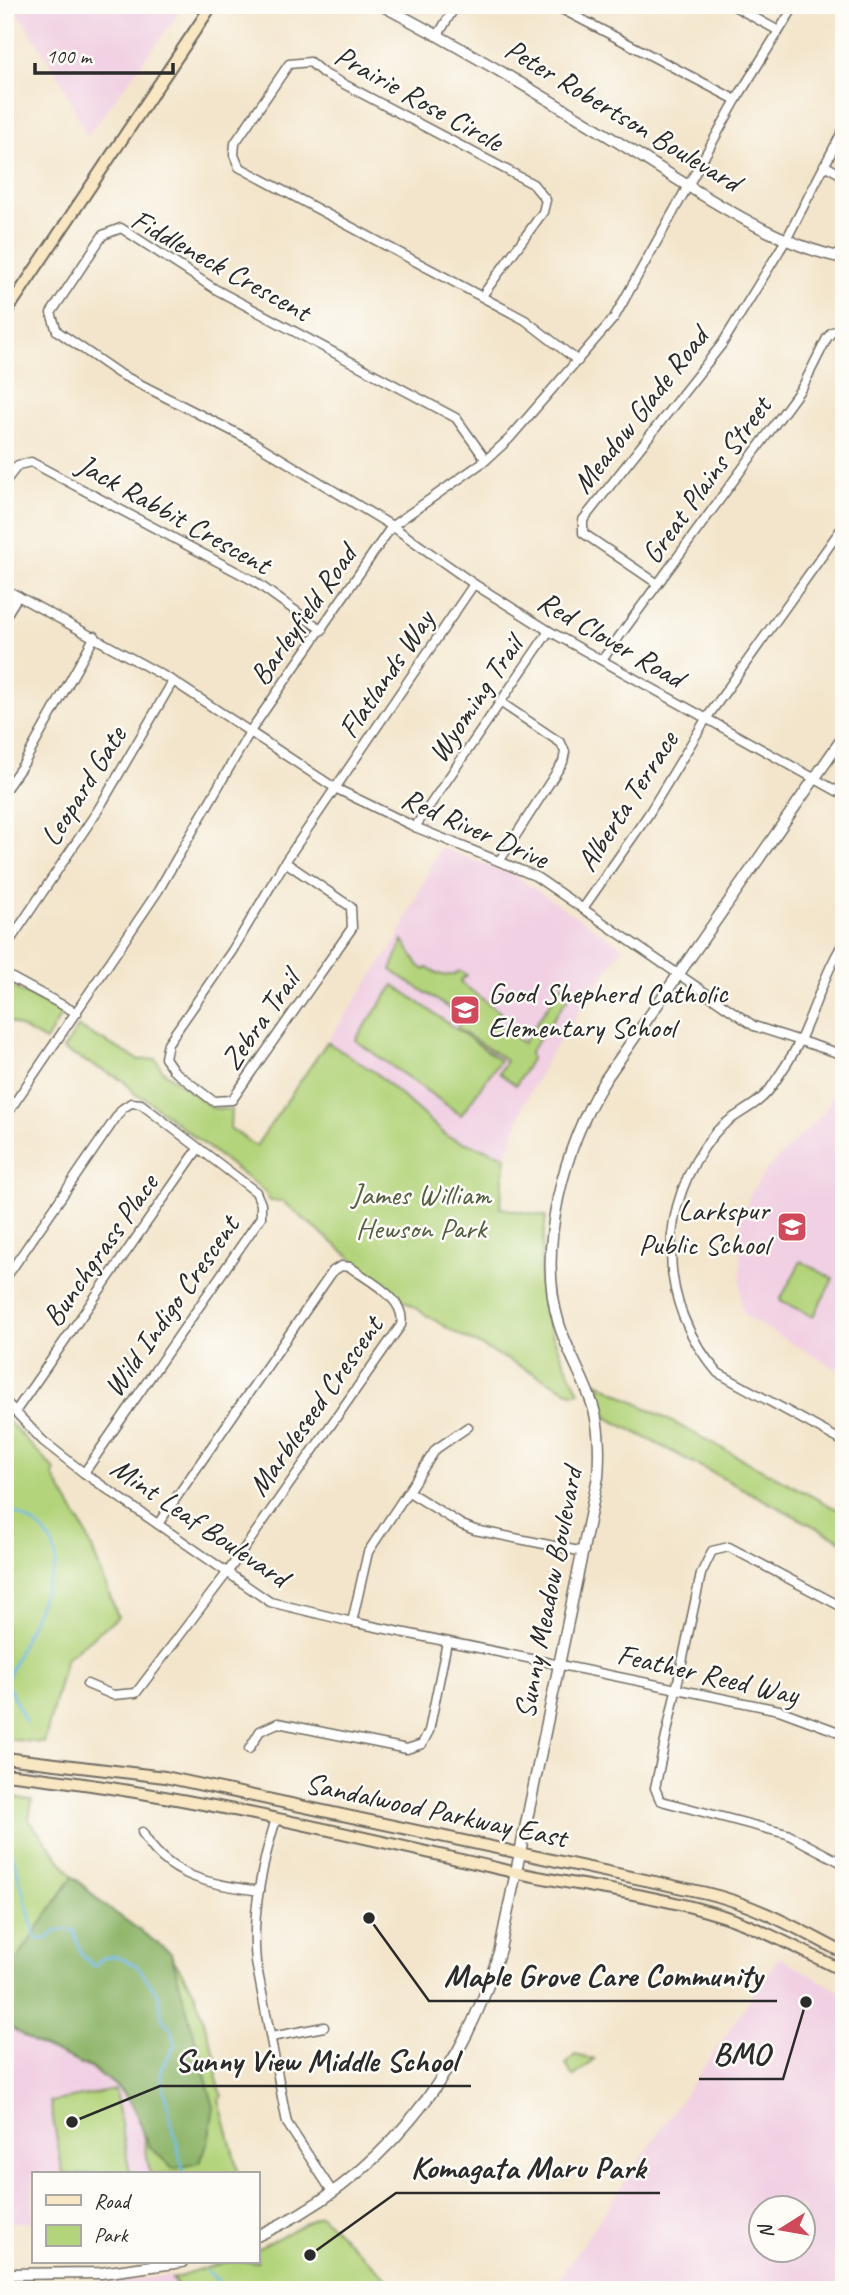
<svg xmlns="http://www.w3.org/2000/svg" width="849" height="2295" font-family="Caveat,sans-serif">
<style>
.built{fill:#f1d0e3;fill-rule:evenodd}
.green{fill:#b4d47b;stroke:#708053;stroke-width:2}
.forest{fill:#8fb66b;stroke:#5d704b;stroke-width:2}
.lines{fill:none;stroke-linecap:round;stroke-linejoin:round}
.stream{stroke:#72bbea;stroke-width:2.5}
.minor-casing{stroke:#716c63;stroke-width:11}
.tertiary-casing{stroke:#716c63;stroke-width:13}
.secondary-casing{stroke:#716c63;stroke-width:14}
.minor{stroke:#fff;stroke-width:8}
.tertiary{stroke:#fff;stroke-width:10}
.secondary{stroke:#f9e7c3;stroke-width:10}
.labels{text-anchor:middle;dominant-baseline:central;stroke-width:5;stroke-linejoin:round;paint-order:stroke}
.street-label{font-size:30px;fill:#2b2b2b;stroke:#fdfcf7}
.poi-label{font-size:30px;fill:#2b2b2b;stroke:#fdfcf7;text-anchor:start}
.park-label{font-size:30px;fill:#545e43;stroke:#fdfcf7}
.leader{fill:none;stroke:#2b2b2b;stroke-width:2.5}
.callout-dot{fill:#2b2b2b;stroke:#fdfcf7;stroke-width:2.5}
.callout-label{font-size:32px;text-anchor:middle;font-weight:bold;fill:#2b2b2b;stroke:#fdfcf7;stroke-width:5;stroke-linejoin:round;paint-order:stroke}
</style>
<rect width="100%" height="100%" fill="#fdfcf7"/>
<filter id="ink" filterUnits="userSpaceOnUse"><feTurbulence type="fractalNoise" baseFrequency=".0143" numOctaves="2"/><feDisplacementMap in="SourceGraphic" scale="14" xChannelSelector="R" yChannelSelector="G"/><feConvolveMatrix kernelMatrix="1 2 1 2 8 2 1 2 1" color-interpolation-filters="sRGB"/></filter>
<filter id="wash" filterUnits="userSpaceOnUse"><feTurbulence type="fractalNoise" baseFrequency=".00686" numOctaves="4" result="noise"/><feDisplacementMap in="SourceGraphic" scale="28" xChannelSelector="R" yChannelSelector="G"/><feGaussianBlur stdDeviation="1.57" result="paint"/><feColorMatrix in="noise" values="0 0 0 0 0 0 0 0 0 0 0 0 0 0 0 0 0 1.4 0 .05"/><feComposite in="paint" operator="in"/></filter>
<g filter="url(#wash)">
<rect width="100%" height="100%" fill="#f3e5cb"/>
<g class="built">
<polygon points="13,5 185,5 87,137 62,82"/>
<polygon points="440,847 515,876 623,947 548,1058 525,1102 506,1156 448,1137 376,1073 327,1042 396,941"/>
<polygon points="844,1073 844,1373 748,1318 741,1308 740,1235 741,1220 751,1193 767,1169 822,1115"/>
<path d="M779 1957 844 1994V2290H551ZM762 2208H804V2250H762Z"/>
<polygon points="5,2023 34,2043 94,2069 122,2091 134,2108 143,2136 150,2174 33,2174 33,2222 5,2222"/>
<polygon points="171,2275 181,2290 5,2290 5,2284 111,2283"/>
</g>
<g class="green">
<path d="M403 940 419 966 425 970 427 968C440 975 446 979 460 971L466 975 460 982 501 1013 496 1023 523 1043 562 985 572 992 530 1052 531 1059 516 1085 499 1073 506 1060 457 1028 461 1021 455 1012 391 970Z"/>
<polygon points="5,983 62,1013 46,1041 5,1019"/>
<polygon points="394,985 500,1060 461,1115 355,1040"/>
<path d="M78 1027 139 1060 156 1059 162 1070 212 1108 231 1110 230 1128 256 1146 327 1042 376 1073 448 1137 506 1156 500 1208 546 1216C543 1243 538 1272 542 1299 548 1332 565 1362 579 1392L574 1394 452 1331 404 1301 282 1201H270L265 1192 146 1099 136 1095 124 1081 63 1050Z"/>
<polygon points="801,1261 833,1279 813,1317 780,1300"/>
<polygon points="597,1382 844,1513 844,1542 608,1418"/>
<polygon points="5,1418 55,1470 53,1476 86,1533 118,1617 66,1658 44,1743 5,1739"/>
<path d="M5 1796 32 1800 29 1820 73 1876 99 1901 169 1952 195 1994 219 2068 216 2075 222 2096 219 2100 239 2174H150C146 2152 144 2126 132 2106 112 2071 71 2061 37 2044 26 2039 16 2030 5 2023Z"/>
<polygon points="575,2055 594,2060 573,2077 566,2064"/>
<polygon points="115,2090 130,2174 63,2174 50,2102"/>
<polygon points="320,2215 399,2290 181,2290 172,2279 225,2262 257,2262 257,2249"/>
</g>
<polygon class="forest" points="73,1876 99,1901 171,1953 214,2107 208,2142 200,2163 173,2169 149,2146 134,2108 122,2091 94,2069 34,2043 5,2023 5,1977"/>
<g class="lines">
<g class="stream">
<path d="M5 1507C32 1523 56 1530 56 1565L5 1684"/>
<polyline points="7,1684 26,1722"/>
<polyline points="5,1849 13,1855 36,1939 47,1939 57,1930 73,1930 82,1955 94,1966 103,1958 114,1956 136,1965 159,1995 162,2019 171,2028 175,2046 161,2068 161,2078 184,2174"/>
<polyline points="207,2271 229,2290"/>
</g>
</g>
</g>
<g filter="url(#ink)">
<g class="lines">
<g class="minor-casing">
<g id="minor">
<polyline points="554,5 736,100"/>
<polyline points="732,5 777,30"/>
<polyline points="438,35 456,5"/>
<polyline points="5,129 5,144"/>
<polyline points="824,165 844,176"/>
<polyline points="482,296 543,212 546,200 533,184 323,73 310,62 289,64 235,143 234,155 239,167 525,320 578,361"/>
<polyline points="486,460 456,418 215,289 121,228 103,235 51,313 57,331 118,373 250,440 392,526 474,584 549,631 844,795"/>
<polyline points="5,482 18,465 31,462 254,581 322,630"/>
<polyline points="658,584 583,533 583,520 722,344 786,240 844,128"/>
<polyline points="5,589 173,681 335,788 415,827 535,876 754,1026 844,1055"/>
<polyline points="5,617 18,596"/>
<polyline points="602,660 803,386 827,338 832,332 844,329"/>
<polyline points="5,790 24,763 95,636"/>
<polyline points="415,827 549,631"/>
<polyline points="500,860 563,762 565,752 561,743 500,702"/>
<polyline points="285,862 351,907 352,928 232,1100 213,1101 174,1071 165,1058 168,1043 232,951 285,862 474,584"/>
<polyline points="584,907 648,815 706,719 844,525"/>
<path d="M844 942C825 972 815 1008 800 1040 793 1056 782 1071 772 1086 759 1107 731 1114 715 1133 656 1205 656 1303 718 1373L844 1442"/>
<polyline points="5,948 98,810 173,681"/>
<polyline points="5,974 77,1013"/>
<polyline points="5,1117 158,891 251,730 392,526 486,460 509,439 614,318 736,100 795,5"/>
<polyline points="5,1279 122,1109 131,1103 141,1104 256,1192 261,1204 261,1217 84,1473"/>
<polyline points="5,1401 43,1441 84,1473 270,1602 352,1622 779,1710 844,1734"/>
<polyline points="15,1412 198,1149"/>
<polyline points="409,1492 462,1525 475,1530 584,1552"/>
<polyline points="844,1608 729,1547 712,1551 701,1574 655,1788 660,1800 665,1802 787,1834 844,1864"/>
<polyline points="352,1622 368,1552 436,1449 468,1427"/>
<path d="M87 1684 113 1695 136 1693 227 1573 401 1325C407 1299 369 1281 350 1267L341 1266 333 1271 158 1524"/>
<polyline points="249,1749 260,1731 278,1723 407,1749 422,1744 429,1731 447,1642"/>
<path d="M276 1819C262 1864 251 1915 256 1962L287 2123 333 2193"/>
<path d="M142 1832C167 1878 212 1884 259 1891"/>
<polyline points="271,2037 324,2027"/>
</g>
</g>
<g class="tertiary-casing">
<g id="tertiary">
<path d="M381 5C465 49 545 97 626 147 689 186 772 245 844 258"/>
<path d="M257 2236C380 2180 463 2077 500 1949L598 1477C600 1451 600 1422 590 1398 581 1373 567 1350 559 1324 536 1248 564 1146 605 1080L844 736"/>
<polyline points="5,2274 101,2273 182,2262"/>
</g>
</g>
<g class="secondary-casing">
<g id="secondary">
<polyline points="5,314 212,5"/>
<path d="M5 1758 165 1777 706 1893C757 1905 798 1929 844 1953"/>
<path d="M5 1774C173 1792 336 1831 500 1869 574 1886 651 1893 723 1916 765 1930 804 1952 844 1971"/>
</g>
</g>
<use href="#minor" class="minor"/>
<use href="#tertiary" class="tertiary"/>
<use href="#secondary" class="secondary"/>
</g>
</g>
<defs>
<g id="school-square" transform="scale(1.575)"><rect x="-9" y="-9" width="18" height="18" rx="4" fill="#d1495b" stroke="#fdfcf7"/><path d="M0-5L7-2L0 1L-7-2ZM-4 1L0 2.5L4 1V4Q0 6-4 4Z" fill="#fff"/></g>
</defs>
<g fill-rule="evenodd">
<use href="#school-square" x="465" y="1010"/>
<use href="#school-square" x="792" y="1227"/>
</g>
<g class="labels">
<g class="street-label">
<text transform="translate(419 98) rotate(29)">Prairie Rose Circle</text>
<text transform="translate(623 115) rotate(31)">Peter Robertson Boulevard</text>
<text transform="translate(221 265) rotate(29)">Fiddleneck Crescent</text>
<text transform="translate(640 410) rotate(-52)">Meadow Glade Road</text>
<text transform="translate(706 480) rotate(-54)">Great Plains Street</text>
<text transform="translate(174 514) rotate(29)">Jack Rabbit Crescent</text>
<text transform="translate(303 615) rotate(-55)">Barleyfield Road</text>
<text transform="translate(611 639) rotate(30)">Red Clover Road</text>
<text transform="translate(386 674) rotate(-56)">Flatlands Way</text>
<text transform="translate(475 699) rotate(-56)">Wyoming Trail</text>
<text transform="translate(83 786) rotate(-58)">Leopard Gate</text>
<text transform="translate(627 801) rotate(-57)">Alberta Terrace</text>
<text transform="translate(475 828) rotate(24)">Red River Drive</text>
<text transform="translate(260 1020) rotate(-55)">Zebra Trail</text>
<text transform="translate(100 1250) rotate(-55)">Bunchgrass Place</text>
<text transform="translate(171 1306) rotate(-55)">Wild Indigo Crescent</text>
<text transform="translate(315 1406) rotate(-55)">Marbleseed Crescent</text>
<text transform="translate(200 1522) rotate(34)">Mint Leaf Boulevard</text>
<text transform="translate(548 1593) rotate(-79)">Sunny Meadow Boulevard</text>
<text transform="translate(708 1674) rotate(13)">Feather Reed Way</text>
<text transform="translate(436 1810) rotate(12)">Sandalwood Parkway East</text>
</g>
<g class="poi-label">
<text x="488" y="993">Good Shepherd Catholic<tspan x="488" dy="34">Elementary School</tspan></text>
<text x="769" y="1210" text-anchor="end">Larkspur<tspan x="769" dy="34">Public School</tspan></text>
</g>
<g class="park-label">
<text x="421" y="1194">James William<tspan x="421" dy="34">Hewson Park</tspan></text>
</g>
</g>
<path class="leader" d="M369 1918L429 2001H777M806 2002L783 2079H699M72 2122L160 2086H471M310 2255L396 2193H660"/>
<g class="callout-dot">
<circle cx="369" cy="1918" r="7"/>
<circle cx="806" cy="2002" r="7"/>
<circle cx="72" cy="2122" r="7"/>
<circle cx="310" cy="2255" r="7"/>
</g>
<g class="callout-label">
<text x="603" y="1986">Maple Grove Care Community</text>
<text x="741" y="2064">BMO</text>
<text x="316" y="2071">Sunny View Middle School</text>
<text x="528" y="2178">Komagata Maru Park</text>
</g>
<rect width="849" height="2295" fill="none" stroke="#fdfcf7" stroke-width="28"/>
<rect x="32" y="2172" width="228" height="91" fill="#fdfcf7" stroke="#a9a8a5" stroke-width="2"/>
<rect x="46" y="2195" width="35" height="10" fill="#f9e7c3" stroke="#a9a8a5" stroke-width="2"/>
<text x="94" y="2208" font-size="21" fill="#2b2b2b">Road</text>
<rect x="46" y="2225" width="35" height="21" fill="#b4d47b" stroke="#a9a8a5" stroke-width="2"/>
<text x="94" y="2242" font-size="21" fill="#2b2b2b">Park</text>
<g transform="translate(782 2229) rotate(259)"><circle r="33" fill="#fdfcf7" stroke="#a9a8a5" stroke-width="2"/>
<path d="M0-5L12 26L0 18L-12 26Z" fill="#d1495b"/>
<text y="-10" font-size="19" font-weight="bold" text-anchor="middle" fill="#2b2b2b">N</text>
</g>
<path d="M35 63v10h138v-10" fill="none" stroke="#2b2b2b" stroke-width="3.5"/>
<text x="46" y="63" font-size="21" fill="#2b2b2b" stroke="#fdfcf7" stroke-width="5" paint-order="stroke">100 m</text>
</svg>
